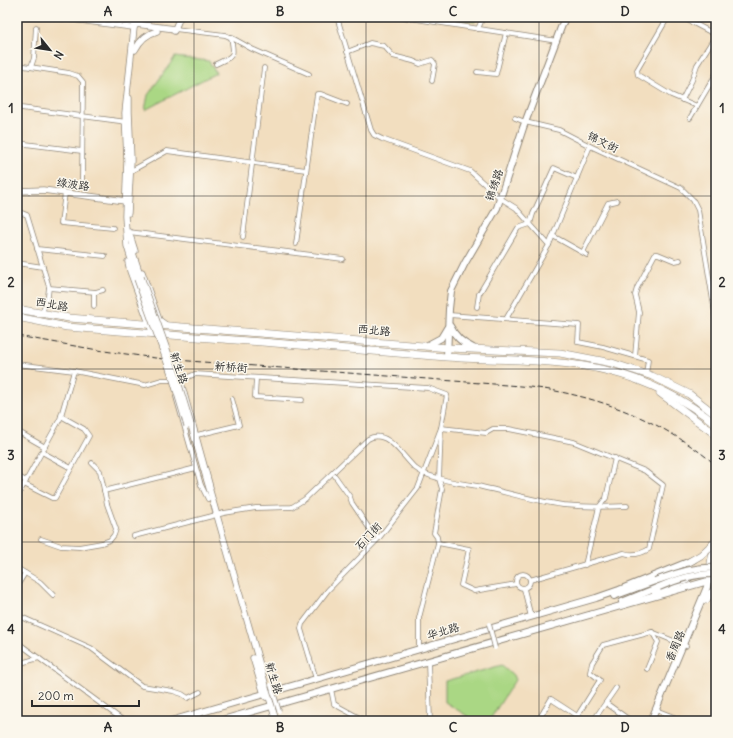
<svg xmlns="http://www.w3.org/2000/svg" width="733" height="738" font-family="Delius,'LXGW WenKai TC',sans-serif">
<style>
.green{fill:#aad784;stroke:#6a8158}
.lines{fill:none;stroke-linecap:round;stroke-linejoin:round}
.street-casing{stroke:#8e8475;stroke-width:5.5}
.secondary-casing{stroke:#8e8475;stroke-width:7}
.primary-casing{stroke:#8e8475;stroke-width:8}
.highway-casing{stroke:#8e8475;stroke-width:8}
.street{stroke:#fff;stroke-width:4}
.secondary{stroke:#fff;stroke-width:5.5}
.primary{stroke:#fff;stroke-width:6}
.highway{stroke:#fff;stroke-width:7}
.rail{stroke:#2b2b2b;stroke-width:1;stroke-dasharray:6 3;stroke-linecap:butt}
.street-bridge-casing{stroke:#8e8475;stroke-width:5.5;stroke-linecap:butt}
.secondary-bridge-casing{stroke:#8e8475;stroke-width:7;stroke-linecap:butt}
.primary-bridge-casing{stroke:#8e8475;stroke-width:8;stroke-linecap:butt}
.street-bridge{stroke:#fff;stroke-width:4}
.secondary-bridge{stroke:#fff;stroke-width:5.5}
.primary-bridge{stroke:#fff;stroke-width:6}
.grid{fill:none;stroke:#2b2b2b;stroke-width:1;stroke-opacity:0.55}
.labels{text-anchor:middle;dominant-baseline:central;stroke-width:3;stroke-linejoin:round;paint-order:stroke}
.street-label{font-size:11px;fill:#2b2b2b;stroke:#fbf7ec}
.neatline{fill:none;stroke:#2b2b2b;stroke-width:1.5}
.grid-label{font-size:13px;text-anchor:middle;font-weight:bold;fill:#2b2b2b}
</style>
<rect width="100%" height="100%" fill="#fbf7ec"/>
<filter id="ink" filterUnits="userSpaceOnUse"><feTurbulence type="fractalNoise" baseFrequency=".025" numOctaves="2"/><feDisplacementMap in="SourceGraphic" scale="8" xChannelSelector="R" yChannelSelector="G"/><feConvolveMatrix kernelMatrix="1 2 1 2 8 2 1 2 1" color-interpolation-filters="sRGB"/></filter>
<filter id="wash" filterUnits="userSpaceOnUse"><feTurbulence type="fractalNoise" baseFrequency=".012" numOctaves="4" result="noise"/><feDisplacementMap in="SourceGraphic" scale="16" xChannelSelector="R" yChannelSelector="G"/><feGaussianBlur stdDeviation="0.9" result="paint"/><feColorMatrix in="noise" values="0 0 0 0 0 0 0 0 0 0 0 0 0 0 0 0 0 1.4 0 .05"/><feComposite in="paint" operator="in"/></filter>
<g filter="url(#wash)">
<rect width="100%" height="100%" fill="#f2debf"/>
<g class="green">
<polygon points="444,17 477,17 475,22"/>
<polygon points="175,57 209,61 216,73 145,110 148,95"/>
<polygon points="502,665 513,675 515,680 489,721 475,721 445,702 445,681"/>
</g>
</g>
<g filter="url(#ink)">
<g class="lines">
<g class="street-casing">
<g id="street">
<polyline points="51,17 134,28"/>
<polyline points="81,17 136,24"/>
<polyline points="337,17 371,130 374,135 382,139 470,171 500,198 516,208 549,245"/>
<polyline points="403,17 557,41"/>
<polyline points="668,17 637,70 638,75 671,95 697,106"/>
<polyline points="682,17 716,35"/>
<polyline points="175,29 225,35 234,39 252,49 309,74"/>
<polyline points="478,29 483,17"/>
<polyline points="347,52 370,43 384,46 393,56 413,61 420,64 432,60 435,64 432,81"/>
<path d="M216 64C234 55 235 58 231 37"/>
<polyline points="17,65 69,73 78,76 83,82 82,182"/>
<polyline points="31,67 34,58 36,27"/>
<polyline points="477,72 496,74 506,33"/>
<polyline points="682,100 692,80 697,65 716,35"/>
<polyline points="21,108 127,122"/>
<polyline points="515,118 525,122 559,130 590,146 681,188 693,200 698,210 716,319"/>
<polyline points="690,118 716,74"/>
<polyline points="17,143 82,151"/>
<polyline points="131,171 167,151 306,170"/>
<polyline points="65,193 61,223 113,228"/>
<polyline points="17,213 22,213 27,215 49,287 48,296 42,313"/>
<polyline points="129,232 343,259"/>
<polyline points="553,236 587,255"/>
<polyline points="243,237 264,68"/>
<polyline points="296,244 317,94 321,94 347,104"/>
<polyline points="37,249 105,256"/>
<polyline points="583,252 608,203 617,201"/>
<polyline points="17,263 43,267"/>
<polyline points="49,288 96,292 103,290"/>
<polyline points="94,292 94,306"/>
<polyline points="477,307 479,294 518,228 530,224 533,214 554,168 577,178"/>
<polyline points="449,315 579,325 578,342 603,347 648,360 646,374"/>
<polyline points="506,319 549,245 590,146"/>
<polyline points="635,356 639,312 635,295 637,288 655,254 658,254 675,261 680,260"/>
<polyline points="17,364 74,371 145,385 162,380 181,380 195,374 428,388 447,395 441,428 418,488 379,538 328,590 302,624 301,629 316,679"/>
<polyline points="256,378 255,397 302,400"/>
<polyline points="181,380 211,488"/>
<polyline points="176,397 201,485 208,499"/>
<polyline points="17,431 45,447"/>
<polyline points="197,435 239,425 232,399"/>
<polyline points="42,452 71,468"/>
<polyline points="17,476 26,481"/>
<polyline points="335,476 350,497 352,503 369,528 379,538"/>
<polyline points="24,484 52,498 55,498 89,436 84,429 61,416"/>
<polyline points="104,491 196,468"/>
<polyline points="17,497 60,419 74,371"/>
<path d="M134 536 224 513 256 508 292 507 305 499 368 439C387 428 403 457 415 468 421 473 430 476 438 478 452 483 468 484 482 487 509 493 535 501 563 505 584 507 606 507 627 506"/>
<polyline points="41,539 61,546 79,547 102,543 110,540 114,535 116,529 107,504 100,471 92,463"/>
<polyline points="438,543 469,549 461,585 474,591 516,584"/>
<polyline points="585,565 599,507 606,498 615,458"/>
<polyline points="17,568 40,582 53,595"/>
<circle cx="523" cy="581" r="7"/>
<polyline points="17,586 25,573"/>
<polyline points="524,589 531,617"/>
<polyline points="17,615 91,648 142,686 173,691 182,694 188,698 200,692"/>
<polyline points="17,642 124,721"/>
<path d="M419 649V618L438 543 437 537 434 533 442 489 439 479 441 428 486 433 493 429H509L574 442 645 471 663 485 649 549C641 554 633 556 624 553L530 580"/>
<polyline points="428,661 430,721"/>
<polyline points="17,664 39,658"/>
<polyline points="647,669 658,642 652,632"/>
<polyline points="331,689 334,704 365,721"/>
<polyline points="606,703 631,721"/>
<polyline points="656,710 684,721"/>
<polyline points="538,721 551,699 585,721"/>
<polyline points="574,721 600,680 590,672 592,663 603,645 652,632 686,646"/>
<polyline points="593,721 616,688"/>
</g>
</g>
<g class="secondary-casing">
<g id="secondary">
<polyline points="136,24 134,28 125,113 127,160 125,216 127,246 137,279"/>
<polyline points="136,24 175,29"/>
<polyline points="174,31 180,17"/>
<path d="M135 50C140 40 146 34 157 31"/>
<polyline points="17,191 43,190 125,201"/>
<polyline points="128,213 131,160 129,112 129,98"/>
<polyline points="129,232 135,251"/>
<polyline points="131,247 141,277"/>
<polyline points="128,262 130,271 153,334"/>
<polyline points="142,272 159,320 166,325"/>
<polyline points="191,425 276,721"/>
<polyline points="253,658 264,694 266,697"/>
</g>
</g>
<g class="primary-casing">
<g id="primary">
<path d="M450 326C455 337 462 343 473 348"/>
<polyline points="426,346 441,338 447,328"/>
<polyline points="447,357 449,309 451,291 465,263 497,208 523,128 565,17"/>
<polyline points="655,593 687,580 690,577"/>
<polyline points="614,596 655,581"/>
<polyline points="622,602 659,587"/>
<polyline points="171,721 596,598 619,590 693,560"/>
<polyline points="219,721 708,581 707,587 651,721"/>
</g>
</g>
<g class="highway-casing">
<g id="highway">
<polyline points="17,309 69,318 449,348 560,353 612,363 652,376 689,394 716,415"/>
<path d="M17 317 67 327C193 337 320 346 446 357 500 361 555 358 609 371 646 380 686 400 716 424"/>
<polyline points="660,393 716,435"/>
<polyline points="689,562 701,555 716,541"/>
<polyline points="714,580 708,581 712,557 716,549"/>
<polyline points="706,600 710,594 716,590"/>
</g>
</g>
<use href="#street" class="street"/>
<use href="#secondary" class="secondary"/>
<use href="#primary" class="primary"/>
<use href="#highway" class="highway"/>
<path class="rail" d="M17 336 104 351 163 359 520 386C592 393 660 418 716 465"/>
<g class="street-bridge-casing">
<g id="street-bridge">
<polyline points="489,624 495,648"/>
<polyline points="271,685 279,711"/>
</g>
</g>
<g class="secondary-bridge-casing">
<g id="secondary-bridge">
<polyline points="141,277 176,375 191,425"/>
<polyline points="137,279 172,376 187,426"/>
</g>
</g>
<g class="primary-bridge-casing">
<g id="primary-bridge">
<path d="M655 581C675 574 695 566 716 568"/>
<path d="M659 587C677 579 695 573 716 574"/>
</g>
</g>
<use href="#street-bridge" class="street-bridge"/>
<use href="#secondary-bridge" class="secondary-bridge"/>
<use href="#primary-bridge" class="primary-bridge"/>
</g>
</g>
<path class="grid" d="M194 17V721M366 17V721M539 17V721M17 196H716M17 369H716M17 542H716"/>
<g class="labels">
<g class="street-label">
<text transform="translate(603 142) rotate(26)">锦文街</text>
<text transform="translate(73 184) rotate(8)">绿波路</text>
<text transform="translate(494 185) rotate(-71)">锦绣路</text>
<text transform="translate(52 304) rotate(10)">西北路</text>
<text transform="translate(374 330) rotate(5)">西北路</text>
<text transform="translate(231 367) rotate(4)">新桥街</text>
<text transform="translate(179 368) rotate(72)">新生路</text>
<text transform="translate(368 536) rotate(-47)">石门街</text>
<text transform="translate(443 631) rotate(-16)">华北路</text>
<text transform="translate(675 646) rotate(-67)">香周路</text>
<text transform="translate(274 678) rotate(73)">新生路</text>
</g>
</g>
<rect width="733" height="738" fill="none" stroke="#fbf7ec" stroke-width="44"/>
<g transform="translate(50 50) rotate(120)" stroke="#fbf7ec" stroke-width="3" paint-order="stroke">
<path d="M0-3L7 15L0 10L-7 15Z" fill="#2b2b2b"/>
<text y="-6" font-size="11" font-weight="bold" text-anchor="middle" fill="#2b2b2b">N</text>
</g>
<path d="M32 700v6h107v-6" fill="none" stroke="#2b2b2b" stroke-width="2"/>
<text x="38" y="700" font-size="12" fill="#2b2b2b" stroke="#fbf7ec" stroke-width="3" paint-order="stroke">200 m</text>
<rect x="22" y="22" width="689" height="694" class="neatline"/>
<g class="grid-label">
<text x="108" y="16">A</text>
<text x="280" y="16">B</text>
<text x="453" y="16">C</text>
<text x="625" y="16">D</text>
<text x="11" y="113">1</text>
<text x="722" y="113">1</text>
<text x="11" y="287">2</text>
<text x="722" y="287">2</text>
<text x="11" y="460">3</text>
<text x="722" y="460">3</text>
<text x="11" y="634">4</text>
<text x="722" y="634">4</text>
<text x="108" y="732">A</text>
<text x="280" y="732">B</text>
<text x="453" y="732">C</text>
<text x="625" y="732">D</text>
</g>
</svg>
